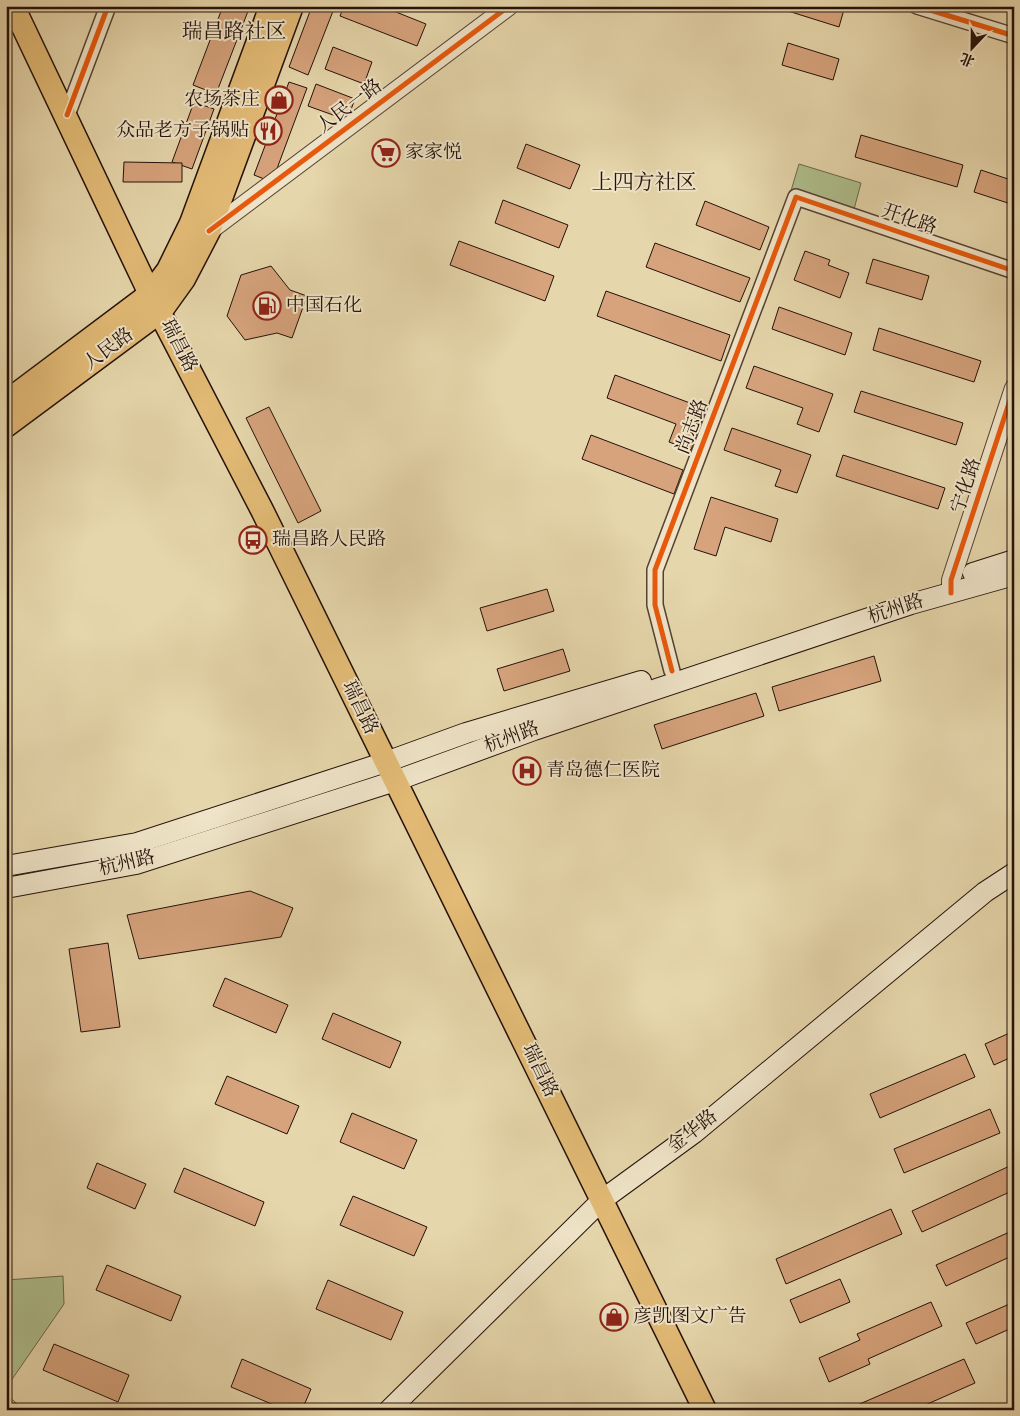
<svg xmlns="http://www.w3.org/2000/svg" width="1020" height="1416" font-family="'Old Standard TT','Noto Serif SC',serif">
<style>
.green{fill:#afbf8d;stroke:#6a684c}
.building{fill:#d6a37c;stroke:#24110a}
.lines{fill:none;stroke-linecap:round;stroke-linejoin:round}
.minor-casing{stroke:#544232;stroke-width:18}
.tertiary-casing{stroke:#544232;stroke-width:20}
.secondary-casing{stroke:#24110a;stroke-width:22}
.primary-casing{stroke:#24110a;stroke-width:25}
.minor{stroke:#efe4c8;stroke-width:15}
.tertiary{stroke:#efe4c8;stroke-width:18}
.secondary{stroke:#efe4c8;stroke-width:20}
.primary{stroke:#e3bb76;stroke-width:22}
.cycleway-casing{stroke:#efe4c8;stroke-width:8}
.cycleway{stroke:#e8590c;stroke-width:5}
.labels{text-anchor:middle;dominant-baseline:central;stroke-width:4;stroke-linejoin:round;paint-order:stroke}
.poi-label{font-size:19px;fill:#24110a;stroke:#efe4c8;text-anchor:start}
.street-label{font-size:19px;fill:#24110a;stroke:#efe4c8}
.quarter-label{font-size:21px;fill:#24110a;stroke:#efe4c8}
</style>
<rect width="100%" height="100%" fill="#e6d6ab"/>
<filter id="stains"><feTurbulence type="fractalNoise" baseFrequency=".004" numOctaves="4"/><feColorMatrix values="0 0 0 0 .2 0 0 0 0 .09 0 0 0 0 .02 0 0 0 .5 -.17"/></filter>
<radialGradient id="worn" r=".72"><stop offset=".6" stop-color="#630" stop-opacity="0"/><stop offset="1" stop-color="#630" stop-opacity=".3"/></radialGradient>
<g class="green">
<polygon points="799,164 861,183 853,213 790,194"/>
<polygon points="63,1276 64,1304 6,1388 6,1280"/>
<polygon points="9,1396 23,1410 6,1410 6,1399"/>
</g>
<g class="building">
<polygon points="223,6 250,6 216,94 193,85"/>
<polygon points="312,6 335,6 308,75 289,67"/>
<polygon points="344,6 381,6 426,24 417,46 340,16"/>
<polygon points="790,6 845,6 839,27 788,11"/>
<polygon points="788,43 839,59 833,80 782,65"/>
<polygon points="333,47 372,62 364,84 325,69"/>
<polygon points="289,82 307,88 272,182 254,175"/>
<polygon points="316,84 355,99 347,120 308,106"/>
<polygon points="194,102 214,109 192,169 172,162"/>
<polygon points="861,135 963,165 957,187 855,157"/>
<polygon points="526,144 580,165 570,189 517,168"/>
<polygon points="124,162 182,163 182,182 123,182"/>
<polygon points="981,170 1014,181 1014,205 974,192"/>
<polygon points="503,200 568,225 559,248 495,223"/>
<polygon points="705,201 769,227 760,250 696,225"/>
<polygon points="459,241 554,276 545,301 450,265"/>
<polygon points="655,243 750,278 740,302 646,267"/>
<polygon points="805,251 830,260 828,265 849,273 840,298 794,280"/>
<polygon points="873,259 929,276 922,300 866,283"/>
<polygon points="271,266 290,290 307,296 292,338 277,333 245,340 227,316 241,275"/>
<polygon points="606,291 730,335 721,361 597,316"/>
<polygon points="779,307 852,333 845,355 772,329"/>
<polygon points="879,328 981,361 974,382 873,350"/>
<polygon points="754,366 833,394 819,432 797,424 803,408 746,388"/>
<polygon points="615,375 706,409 691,450 669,442 676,424 607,398"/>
<polygon points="861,391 963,423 956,445 854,412"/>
<polygon points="269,407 321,511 298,523 246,418"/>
<polygon points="732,428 811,455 797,493 775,486 781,470 724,450"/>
<polygon points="591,435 683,470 674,494 582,459"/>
<polygon points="843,455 945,488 938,509 836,476"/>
<polygon points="711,497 778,519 771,542 725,527 716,556 694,549"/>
<polygon points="547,589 554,611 487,631 480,608"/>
<polygon points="563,649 570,671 504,691 497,669"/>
<polygon points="874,656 881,681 779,711 772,687"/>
<polygon points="756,693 764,716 662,749 654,725"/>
<polygon points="250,891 293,908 281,937 139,959 127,915"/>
<polygon points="108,943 120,1027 81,1032 69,949"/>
<polygon points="225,978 288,1005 276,1033 213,1006"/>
<polygon points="333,1013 401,1042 390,1068 322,1039"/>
<polygon points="1014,1031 1014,1056 994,1065 985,1044"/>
<polygon points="965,1054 975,1077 880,1118 870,1094"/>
<polygon points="227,1076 299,1106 287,1134 215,1104"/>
<polygon points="990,1109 1000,1133 904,1173 894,1149"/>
<polygon points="352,1113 417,1140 404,1169 340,1142"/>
<polygon points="97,1163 146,1184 135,1209 87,1188"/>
<polygon points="1014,1164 1014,1190 922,1232 912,1211"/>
<polygon points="184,1168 264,1202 255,1226 174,1192"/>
<polygon points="353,1196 427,1227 414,1256 340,1225"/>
<polygon points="891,1209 902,1234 786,1284 776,1259"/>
<polygon points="1014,1230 1014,1255 946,1286 936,1265"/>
<polygon points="107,1265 181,1296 171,1321 96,1290"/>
<polygon points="840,1279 850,1302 800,1323 790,1300"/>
<polygon points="328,1280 403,1312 391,1340 316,1309"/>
<polygon points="931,1302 942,1326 868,1359 870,1364 829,1382 819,1358 860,1340 857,1334"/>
<polygon points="1014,1302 1014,1327 976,1344 966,1323"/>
<polygon points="54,1344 129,1375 118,1402 43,1370"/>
<polygon points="242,1359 311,1389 302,1410 286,1410 231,1387"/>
<polygon points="964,1359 975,1383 914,1410 848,1409"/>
</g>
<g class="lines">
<g class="minor-casing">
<g id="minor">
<polyline points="917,6 1014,36"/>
<polyline points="67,115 108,6"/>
<polyline points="672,671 655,605 655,570 796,197 1014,271"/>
</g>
</g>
<g class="tertiary-casing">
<g id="tertiary">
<polyline points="209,231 509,6"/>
<polyline points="951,593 951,580 1014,388"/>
</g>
</g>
<g class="secondary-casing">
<g id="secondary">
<polyline points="973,573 1014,560"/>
<polyline points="6,866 137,843 386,762 466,733 641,681"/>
<polyline points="6,888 136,864 395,781 534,730 911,604 1014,575"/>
<polyline points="389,1410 602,1200 694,1133 985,892 1014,873"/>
</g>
</g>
<g class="primary-casing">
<g id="primary">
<polyline points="13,6 150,294 262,510 705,1410"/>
<polyline points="6,402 150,294 168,270 191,223 271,6"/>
<polyline points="6,426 161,311 184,279 209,231 292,6"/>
</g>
</g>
<use href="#minor" class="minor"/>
<use href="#tertiary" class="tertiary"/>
<use href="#secondary" class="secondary"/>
<use href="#primary" class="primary"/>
<g class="cycleway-casing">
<g id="cycleway">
<polyline points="917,6 1014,36"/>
<polyline points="67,115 108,6"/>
<polyline points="209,231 509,6"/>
<polyline points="951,593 951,580 1014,388"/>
<polyline points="672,671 655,605 655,570 796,197 1014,271"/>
</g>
</g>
<use href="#cycleway" class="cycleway"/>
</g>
<defs>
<g id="shop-ring" transform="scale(1.4375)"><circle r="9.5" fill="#efe4c8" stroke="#8f2418" stroke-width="1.5"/><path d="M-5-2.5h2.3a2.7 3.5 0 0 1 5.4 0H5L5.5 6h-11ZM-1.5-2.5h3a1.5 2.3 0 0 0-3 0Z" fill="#8f2418"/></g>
<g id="restaurant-ring" transform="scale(1.4375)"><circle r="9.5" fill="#efe4c8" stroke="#8f2418" stroke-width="1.5"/><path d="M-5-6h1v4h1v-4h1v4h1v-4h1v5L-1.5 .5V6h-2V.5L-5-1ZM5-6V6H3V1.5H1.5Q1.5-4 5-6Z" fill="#8f2418"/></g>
<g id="supermarket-ring" transform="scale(1.4375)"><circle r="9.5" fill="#efe4c8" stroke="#8f2418" stroke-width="1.5"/><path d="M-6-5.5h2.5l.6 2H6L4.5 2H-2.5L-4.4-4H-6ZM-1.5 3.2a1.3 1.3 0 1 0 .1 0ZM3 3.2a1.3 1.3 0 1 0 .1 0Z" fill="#8f2418"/></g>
<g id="fuel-ring" transform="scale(1.4375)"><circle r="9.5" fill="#efe4c8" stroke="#8f2418" stroke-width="1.5"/><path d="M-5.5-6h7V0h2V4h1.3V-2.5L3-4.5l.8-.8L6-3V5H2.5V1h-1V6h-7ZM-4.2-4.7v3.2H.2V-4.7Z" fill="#8f2418"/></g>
<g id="bus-ring" transform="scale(1.4375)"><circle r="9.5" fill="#efe4c8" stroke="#8f2418" stroke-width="1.5"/><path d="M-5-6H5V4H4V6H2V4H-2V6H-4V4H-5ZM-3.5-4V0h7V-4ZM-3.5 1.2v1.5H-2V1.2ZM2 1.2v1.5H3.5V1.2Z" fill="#8f2418"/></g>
<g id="hospital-ring" transform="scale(1.4375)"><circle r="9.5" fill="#efe4c8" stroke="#8f2418" stroke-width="1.5"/><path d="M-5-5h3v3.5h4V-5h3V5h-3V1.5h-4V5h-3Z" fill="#8f2418"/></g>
</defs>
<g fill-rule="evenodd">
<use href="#shop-ring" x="279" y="100"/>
<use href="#restaurant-ring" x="268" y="131"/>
<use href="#supermarket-ring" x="386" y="153"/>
<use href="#fuel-ring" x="267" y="306"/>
<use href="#bus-ring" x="253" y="540"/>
<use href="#hospital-ring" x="527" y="771"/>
<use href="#shop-ring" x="614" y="1317"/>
</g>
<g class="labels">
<g class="poi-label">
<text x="260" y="100" text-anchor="end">农场茶庄</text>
<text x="249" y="131" text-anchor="end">众品老方子锅贴</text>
<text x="405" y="153">家家悦</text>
<text x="286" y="306">中国石化</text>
<text x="272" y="540">瑞昌路人民路</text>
<text x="546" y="771">青岛德仁医院</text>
<text x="633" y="1317">彦凯图文广告</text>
</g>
<g class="street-label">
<text transform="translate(350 107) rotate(-37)">人民一路</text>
<text transform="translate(909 220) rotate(19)">开化路</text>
<text transform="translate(178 346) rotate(63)">瑞昌路</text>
<text transform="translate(109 350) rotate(-37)">人民路</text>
<text transform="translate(693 427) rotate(-69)">尚志路</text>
<text transform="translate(967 486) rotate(-72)">宁化路</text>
<text transform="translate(896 610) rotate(-18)">杭州路</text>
<text transform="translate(359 708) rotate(64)">瑞昌路</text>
<text transform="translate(512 738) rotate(-20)">杭州路</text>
<text transform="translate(127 864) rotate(-13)">杭州路</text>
<text transform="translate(539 1071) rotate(64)">瑞昌路</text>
<text transform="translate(693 1132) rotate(-38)">金华路</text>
</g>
<g class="quarter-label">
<text x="234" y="32">瑞昌路社区</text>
<text x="644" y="183">上四方社区</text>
</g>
</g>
<rect width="1020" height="1416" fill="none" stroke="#e6d6ab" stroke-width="25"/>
<rect x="8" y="8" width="1005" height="1401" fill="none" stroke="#24110a" stroke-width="2.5"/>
<rect x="12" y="12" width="995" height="1391" fill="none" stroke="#24110a"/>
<g transform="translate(972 48) rotate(202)" stroke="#efe4c8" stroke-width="4" paint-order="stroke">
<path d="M0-4L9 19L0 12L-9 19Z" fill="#24110a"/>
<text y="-8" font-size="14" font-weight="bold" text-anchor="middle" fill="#24110a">北</text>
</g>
<rect width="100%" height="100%" filter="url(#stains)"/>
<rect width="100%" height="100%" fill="url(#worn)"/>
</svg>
